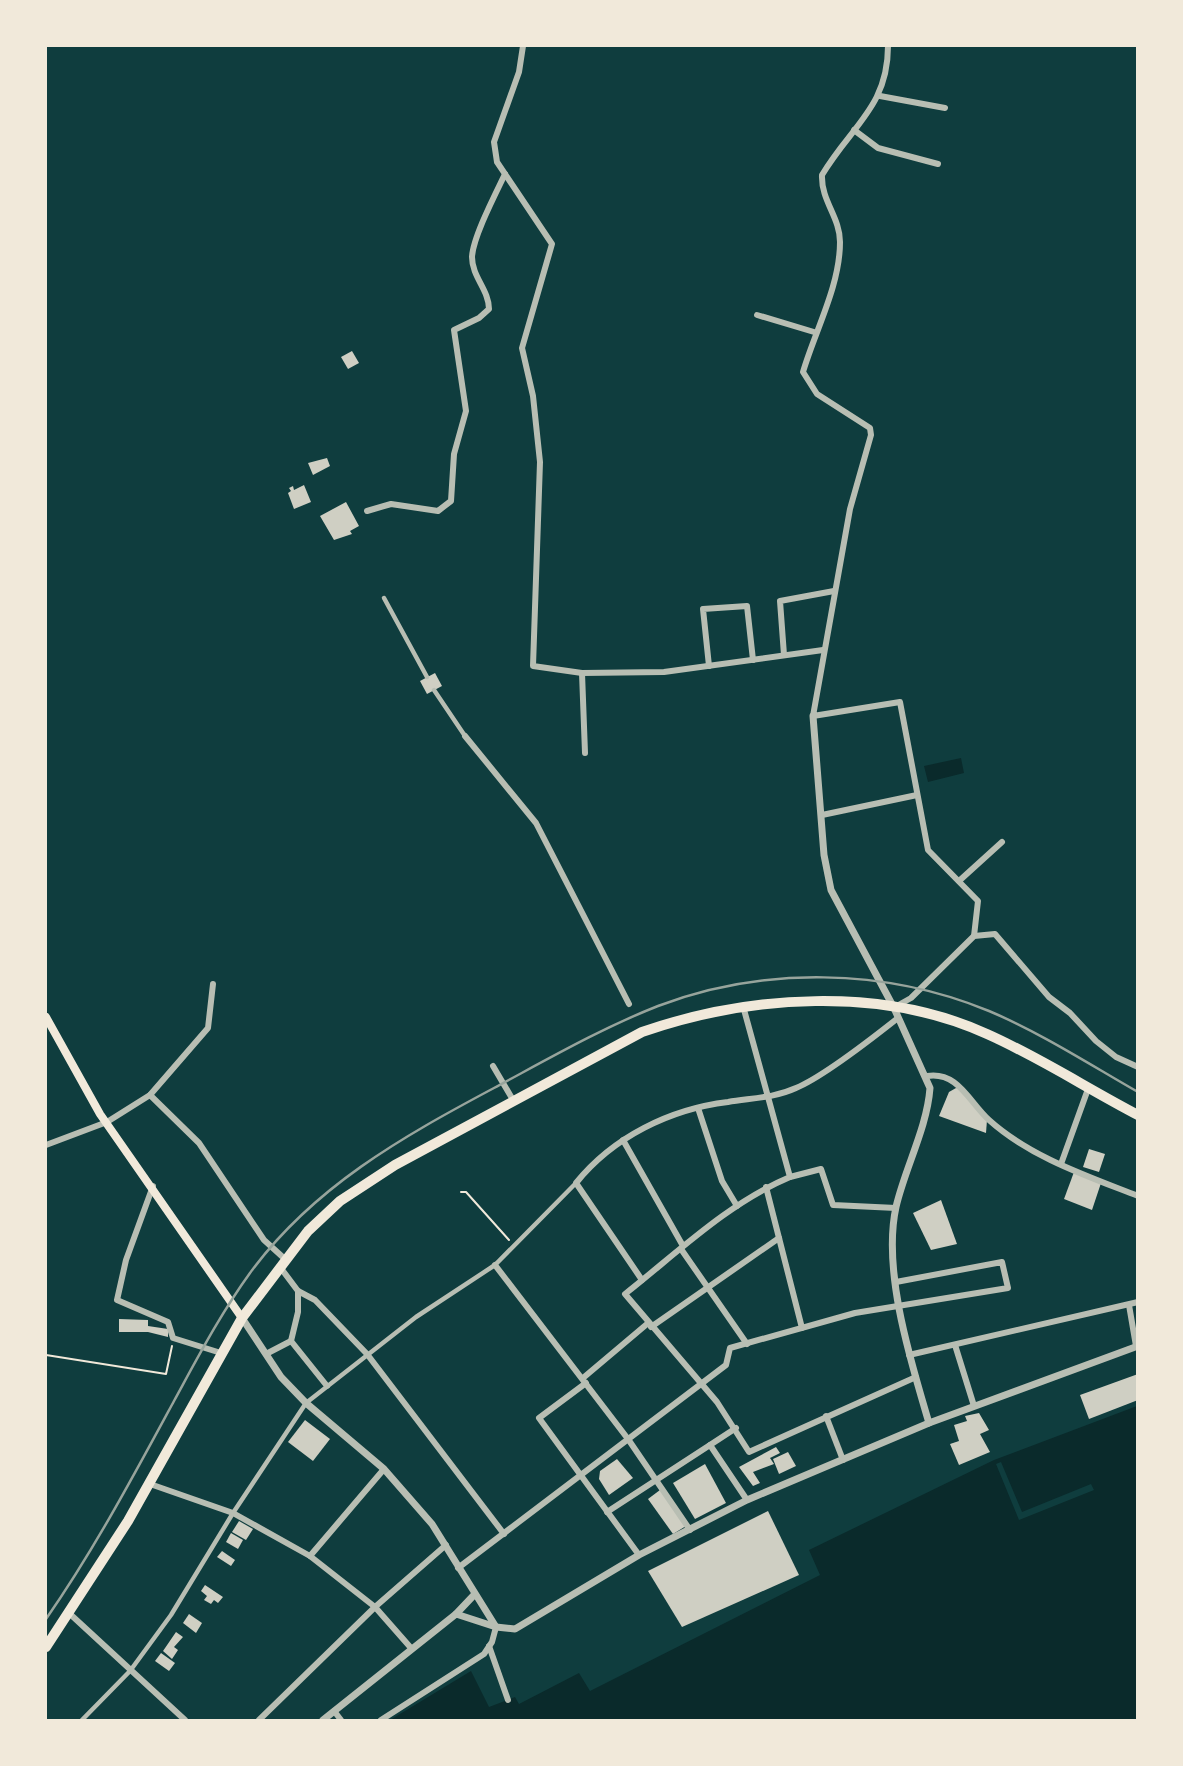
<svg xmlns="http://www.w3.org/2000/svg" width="1183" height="1766" font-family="'Noto Sans',sans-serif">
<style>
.water{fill:#0a2a2b}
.pier{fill:#0f3d3e}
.building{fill:#cfcfc3}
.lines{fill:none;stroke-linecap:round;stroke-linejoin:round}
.path{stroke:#f1e9da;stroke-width:2}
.pedestrian{stroke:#b8beb3;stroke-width:4.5}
.minor{stroke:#b8beb3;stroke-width:6}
.tertiary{stroke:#b8beb3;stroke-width:7}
.secondary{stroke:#f1e9da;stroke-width:8}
.trunk{stroke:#f1e9da;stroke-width:10}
.rail{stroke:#97a49c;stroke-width:2.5}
</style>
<rect width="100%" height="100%" fill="#0f3d3e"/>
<g class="water">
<polygon points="961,758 964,773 928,782 924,766"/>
<polygon points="1137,1406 1137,1720 390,1720 471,1671 489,1707 515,1697 519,1704 579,1673 590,1691 820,1575 809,1550 994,1460"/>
</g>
<polygon class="pier" points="1001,1462 1022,1512 1091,1484 1094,1490 1019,1520 996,1464"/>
<g class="building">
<polygon points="352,351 359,363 348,369 341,357"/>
<polygon points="327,458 330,466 313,475 308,463"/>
<polygon points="304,485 311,502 294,509 288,493 291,491 289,488 293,486 294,490"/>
<polygon points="346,502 359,526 350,531 352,534 334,540 320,516"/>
<polygon points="435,673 442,686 427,694 420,681"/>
<polygon points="956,1088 961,1089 987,1120 986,1133 939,1116 949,1092"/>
<polygon points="1089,1149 1105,1154 1099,1172 1083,1167"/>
<polygon points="1074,1172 1101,1183 1092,1210 1064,1199"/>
<polygon points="941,1200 957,1244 931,1250 913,1213"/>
<polygon points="119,1319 148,1320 148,1326 168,1329 168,1337 148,1332 119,1332"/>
<polygon points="1138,1374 1138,1400 1089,1419 1080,1395"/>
<polygon points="979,1413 989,1430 980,1434 990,1452 959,1465 950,1444 959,1441 954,1425 967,1421 965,1416"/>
<polygon points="305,1420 330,1439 313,1461 288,1442"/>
<polygon points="776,1447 780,1453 770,1458 774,1464 753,1472 760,1483 753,1486 739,1467"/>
<polygon points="788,1452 796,1466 779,1474 773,1459"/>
<polygon points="617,1459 633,1478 609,1495 599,1479 600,1471"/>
<polygon points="705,1464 726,1503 695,1519 673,1483"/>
<polygon points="660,1490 686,1526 673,1534 648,1499"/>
<polygon points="768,1511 799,1575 682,1627 648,1571"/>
<polygon points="239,1521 253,1529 246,1540 232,1532"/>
<polygon points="231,1533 243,1540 238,1549 226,1542"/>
<polygon points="222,1551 235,1560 231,1566 217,1557"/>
<polygon points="205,1585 223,1597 218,1603 214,1600 211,1604 204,1600 207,1596 201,1591"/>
<polygon points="189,1614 202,1623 196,1633 183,1623"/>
<polygon points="176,1632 183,1637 174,1647 178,1650 172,1659 163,1651"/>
<polygon points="161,1653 175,1663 169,1671 155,1661"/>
</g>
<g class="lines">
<g class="path">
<polyline points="461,1192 466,1192 509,1240"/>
<polyline points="46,1355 166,1374 172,1346"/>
</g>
<g class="pedestrian">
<polyline points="384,598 427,677"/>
<polyline points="434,690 465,736"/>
<polyline points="82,1720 130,1671 171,1615 233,1513 306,1403 416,1317 495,1265 576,1183"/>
</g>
<g class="minor">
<polyline points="523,46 519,72 494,142 497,162 552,244 522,348 533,396 540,462 533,666 582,673 664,672 823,650"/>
<path d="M888 46C888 107 851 126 822 175 821 201 840 217 840 242 840 286 815 331 803 372L817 394 870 428 871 435 850 509 813 716 900 702 928 850 978 901 974 936"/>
<polyline points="880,96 945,108"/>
<polyline points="854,130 878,148 938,164"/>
<polyline points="757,315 814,332"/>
<path d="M367 511 391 504 438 511 451 501 454 454 466 411 454 330 479 318 489 309C489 290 472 277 472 257 473 237 496 193 505 174"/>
<polyline points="784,655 780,601 834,591"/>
<polyline points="709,666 703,609 747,606 753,660"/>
<polyline points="582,673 585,753"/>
<polyline points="465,736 536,823 629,1004"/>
<polyline points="822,815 917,795"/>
<polyline points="959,881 1002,842"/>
<path d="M743 1006 790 1177C728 1203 677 1253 625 1294L717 1402 749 1452 916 1377"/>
<polyline points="895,1007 911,998 974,936 995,934 1049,997 1070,1013 1096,1041 1116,1057 1138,1067"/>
<polyline points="493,1066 513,1100"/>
<path d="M927 1076C958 1071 969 1102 989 1120 1030 1157 1087 1176 1138 1196"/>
<polyline points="150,1095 199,1143 264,1240 286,1260"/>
<polyline points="698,1108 722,1181 737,1206"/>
<polyline points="623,1140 683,1246"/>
<polyline points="46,1145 107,1122 150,1095 208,1028 213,984"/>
<polyline points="1061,1164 1088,1089"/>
<polyline points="790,1177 821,1169 833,1205 896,1208"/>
<polyline points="153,1186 126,1260 117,1300 168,1322 173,1338 221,1353"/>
<polyline points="766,1187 802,1328"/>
<polyline points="681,1249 747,1344"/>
<polyline points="495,1265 628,1439 690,1530"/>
<polyline points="280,1267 298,1291 315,1300 367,1354 504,1534"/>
<path d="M642 1280 576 1183C613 1137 670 1109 728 1102 752 1098 774 1098 796 1088 823 1077 874 1037 898 1018"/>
<polyline points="298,1291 298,1312 291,1341 327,1386"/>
<polyline points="1129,1305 1136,1346"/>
<polyline points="651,1327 779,1238"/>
<polyline points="955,1345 974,1406"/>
<polyline points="266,1354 291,1341"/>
<polyline points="909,1355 1138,1302"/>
<polyline points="583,1378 647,1324"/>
<polyline points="586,1383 539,1418 639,1555"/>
<polyline points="826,1416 843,1460"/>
<polyline points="736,1428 710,1445 747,1500"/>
<polyline points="150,1484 233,1513 310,1556 375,1607 411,1648"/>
<polyline points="607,1512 710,1445"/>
<polyline points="310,1556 384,1469"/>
<polyline points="458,1568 726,1365 730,1348 855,1313 1008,1288 1002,1262 896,1282"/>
<polyline points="70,1614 185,1720"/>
<polyline points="489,1646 508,1700"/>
<polyline points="334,1711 341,1720"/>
<polyline points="259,1720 375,1607 446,1545"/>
<polyline points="381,1720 484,1654 492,1642 496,1627"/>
</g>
<g class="tertiary">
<path d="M813 716 824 855 831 890 894 1008 930 1088C927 1128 905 1168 896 1207 882 1271 911 1362 929 1423"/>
<polyline points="242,1318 281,1377 306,1403 384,1469 432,1524 496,1627"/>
<polyline points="456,1614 474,1595"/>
<polyline points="323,1720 456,1614 496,1627 515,1629 639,1555 747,1500 929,1423 1138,1346"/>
</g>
<polyline class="secondary" points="46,1017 100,1114 242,1318"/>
<path class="trunk" d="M46 1647 128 1521 242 1318 308 1231 340 1201 395 1165 642 1032C749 995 882 986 987 1034 1039 1057 1088 1089 1138 1115"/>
<path class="rail" d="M46 1619C94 1550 134 1475 174 1401 198 1357 221 1313 250 1273 313 1187 402 1137 494 1088 548 1059 602 1028 658 1006 763 966 885 968 989 1011 1041 1033 1089 1064 1138 1092"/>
</g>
<rect width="1183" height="1766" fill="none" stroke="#f1e9da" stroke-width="94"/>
</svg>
